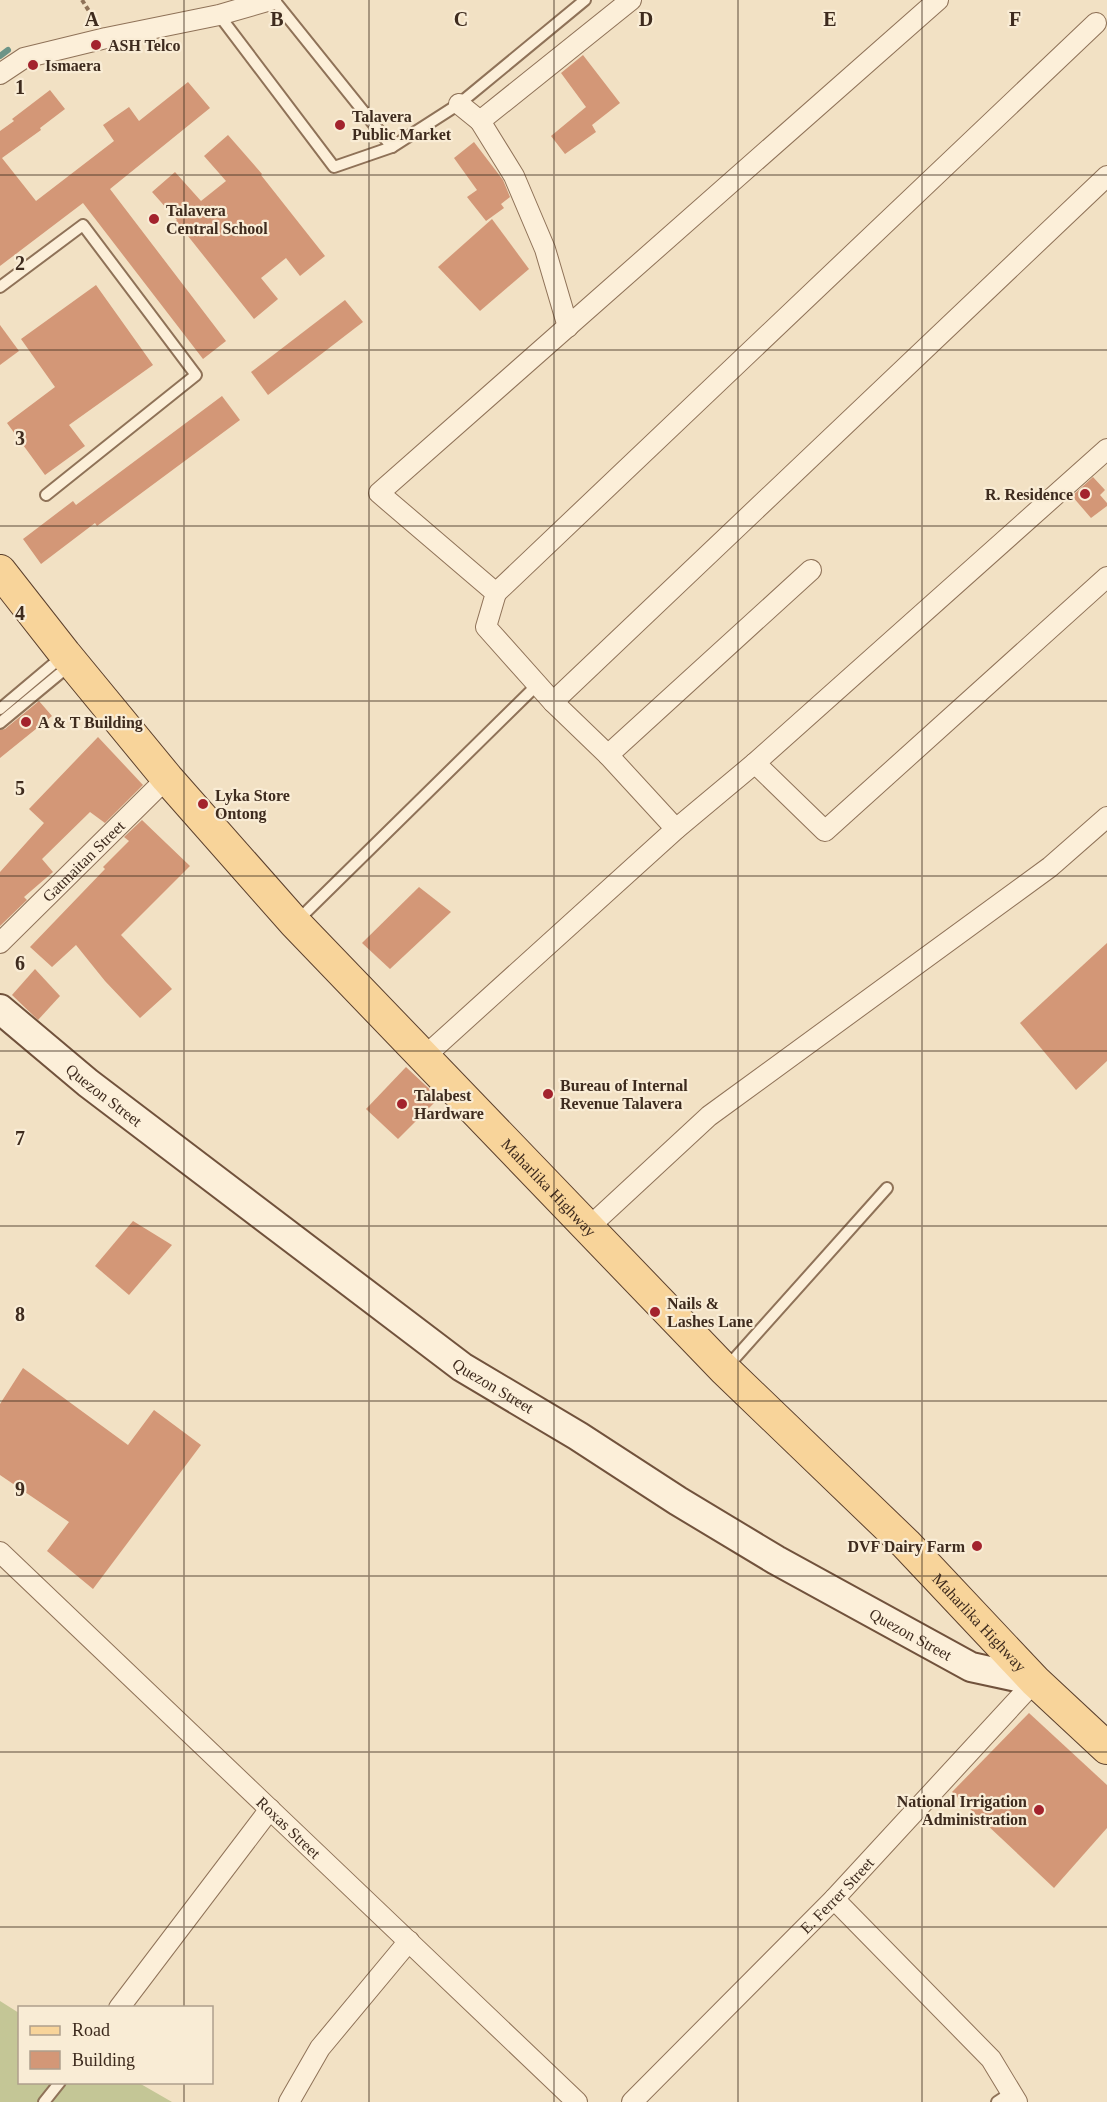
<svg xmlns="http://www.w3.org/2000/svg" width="1107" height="2102" font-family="Georgia,serif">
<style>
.cemetery{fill:#c4c696}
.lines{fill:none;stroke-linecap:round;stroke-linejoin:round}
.stream{stroke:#6c9487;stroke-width:6}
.building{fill:#d39777}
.lane-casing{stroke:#8f7258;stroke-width:14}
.street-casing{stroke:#8f7258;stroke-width:22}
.secondary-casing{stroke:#71523c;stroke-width:32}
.primary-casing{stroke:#5c402d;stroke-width:34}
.path{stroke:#8f7258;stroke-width:4;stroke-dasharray:4.5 3;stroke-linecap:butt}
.lane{stroke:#fcefd9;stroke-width:10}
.street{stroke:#fcefd9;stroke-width:20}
.secondary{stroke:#fcefd9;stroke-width:28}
.primary{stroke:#f8d49a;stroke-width:32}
.grid{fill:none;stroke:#3e2b1e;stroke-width:1.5;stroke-opacity:0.55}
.poi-dot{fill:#a3232d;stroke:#f9ecd5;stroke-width:2}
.labels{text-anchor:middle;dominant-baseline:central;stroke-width:4.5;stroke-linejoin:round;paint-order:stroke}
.poi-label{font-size:16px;font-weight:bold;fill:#3e2b1e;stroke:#f9ecd5;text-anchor:start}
.street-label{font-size:16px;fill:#3e2b1e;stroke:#f9ecd5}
.grid-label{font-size:20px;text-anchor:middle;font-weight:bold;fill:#3e2b1e;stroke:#f9ecd5;stroke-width:4.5;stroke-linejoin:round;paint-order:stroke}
</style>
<rect width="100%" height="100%" fill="#f2e1c4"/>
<polygon class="cemetery" points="0,2001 19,2013 20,2082 139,2083 172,2102 0,2102"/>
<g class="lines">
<polyline class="stream" points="0,56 8,50"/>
</g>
<g class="building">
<polygon points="583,55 620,103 592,125 596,132 565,154 551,136 586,107 561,73"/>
<polygon points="188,82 210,108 110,189 226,341 203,359 83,203 0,266 0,131 14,121 12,119 50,90 65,109 40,128 41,130 2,158 36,201 114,141 103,125 129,107 139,121"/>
<polygon points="228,135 262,174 261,175 325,256 300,276 286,258 261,278 278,299 254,319 176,221 177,220 152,192 175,172 201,201 226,181 204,156"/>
<polygon points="474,142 503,180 510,197 501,204 504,208 486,221 467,197 477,190 454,158"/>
<polygon points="492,219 529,269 480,311 438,267"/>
<polygon points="96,285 153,365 69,425 85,446 45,475 7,423 55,387 21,339"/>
<polygon points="345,300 363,322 268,395 251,372"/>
<polygon points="0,325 19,351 0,365"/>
<polygon points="222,396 240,420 97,526 95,523 41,564 23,539 73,501 76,505"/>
<polygon points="1093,477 1105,490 1100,495 1107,503 1107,506 1091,518 1072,496"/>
<polygon points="39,701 52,716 0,758 0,730 5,729"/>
<polygon points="98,737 143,785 105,823 90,812 42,859 53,872 24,897 27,900 0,926 0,872 44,823 29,809"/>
<polygon points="142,820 190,866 121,935 172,989 140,1018 105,981 76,945 52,967 30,947 105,869 103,867 129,841 124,837"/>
<polygon points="419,887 451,912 390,969 362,943"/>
<polygon points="1107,943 1107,1061 1076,1090 1020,1023"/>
<polygon points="35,969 60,996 38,1020 12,995"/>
<polygon points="406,1067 439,1098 398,1139 366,1109"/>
<polygon points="133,1221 172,1245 129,1295 95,1266"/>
<polygon points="23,1368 128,1445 154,1410 201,1445 93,1589 47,1551 69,1522 0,1475 0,1404"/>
<polygon points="1029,1713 1107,1785 1107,1828 1054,1888 952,1792"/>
</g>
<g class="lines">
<g class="lane-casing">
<g id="lane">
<polyline points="274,0 392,147"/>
<polyline points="219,15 334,167 392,147 459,104 585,0"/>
<polyline points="0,287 83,225 196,375 46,495"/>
<polyline points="0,709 64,655"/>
<polyline points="0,723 70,665"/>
<polyline points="297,921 538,684"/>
<polyline points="727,1367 887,1188"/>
<polyline points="44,2102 60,2082"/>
<polyline points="997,2102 1012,2092"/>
</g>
</g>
<g class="street-casing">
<g id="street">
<polyline points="0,74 24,58 106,38 219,15 271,0"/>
<polyline points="459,104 480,121 631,0"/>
<polyline points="480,121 514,176 545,249 568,327"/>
<polyline points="496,593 1096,23"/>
<polyline points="553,702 1107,176"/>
<polyline points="608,755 811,570"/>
<polyline points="755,763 825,831 1107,577"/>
<polyline points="676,829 608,755 553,702 486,627 496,593 379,493 938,0"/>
<path id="s1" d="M0 943 167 778"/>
<polyline points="424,1057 676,829 755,763 1107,449"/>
<polyline points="588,1228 709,1116 1050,867 1107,817"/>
<path id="s2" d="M0 1552 577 2102"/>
<polyline points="834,1899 991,2059 1017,2102"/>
<polyline points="119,2008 270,1809"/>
<polyline points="289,2102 320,2048 409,1941"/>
<path id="s3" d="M632 2102 834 1899 1035 1681"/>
</g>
</g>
<g class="secondary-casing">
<g id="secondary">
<path id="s4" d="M0 1009 88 1083 462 1367 578 1436 678 1501 776 1560 971 1667 1035 1681"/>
</g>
</g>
<g class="primary-casing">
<g id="primary">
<path id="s5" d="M0 571 65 654 167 778 295 923 724 1369 906 1544 1035 1681 1107 1748"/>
</g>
</g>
<polyline class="path" points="82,0 96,22"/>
<use href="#lane" class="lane"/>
<use href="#street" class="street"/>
<use href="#secondary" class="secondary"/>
<use href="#primary" class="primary"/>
</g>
<path class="grid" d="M184 0V2008M369 0V2102M554 0V2102M738 0V2102M922 0V2102M0 175H1107M0 350H1107M0 526H1107M0 701H1107M0 876H1107M0 1051H1107M0 1226H1107M0 1401H1107M0 1576H1107M0 1752H1107M0 1927H1107M184 2082V2102"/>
<g class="poi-dot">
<circle cx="96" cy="45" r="6"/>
<circle cx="33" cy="65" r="6"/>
<circle cx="340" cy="125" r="6"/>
<circle cx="154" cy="219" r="6"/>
<circle cx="1085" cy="494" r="6"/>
<circle cx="26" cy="722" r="6"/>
<circle cx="203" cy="804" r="6"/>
<circle cx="548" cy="1094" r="6"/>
<circle cx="402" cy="1104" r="6"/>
<circle cx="655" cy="1312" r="6"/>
<circle cx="977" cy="1546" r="6"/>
<circle cx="1039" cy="1810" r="6"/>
</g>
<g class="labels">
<g class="poi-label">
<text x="108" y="45">ASH Telco</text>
<text x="45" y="65">Ismaera</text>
<text x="352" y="116">Talavera<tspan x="352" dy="18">Public Market</tspan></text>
<text x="166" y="210">Talavera<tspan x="166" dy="18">Central School</tspan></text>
<text x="1073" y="494" text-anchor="end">R. Residence</text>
<text x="38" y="722">A &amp; T Building</text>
<text x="215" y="795">Lyka Store<tspan x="215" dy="18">Ontong</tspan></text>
<text x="560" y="1085">Bureau of Internal<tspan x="560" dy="18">Revenue Talavera</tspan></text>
<text x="414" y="1095">Talabest<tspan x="414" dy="18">Hardware</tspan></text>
<text x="667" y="1303">Nails &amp;<tspan x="667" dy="18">Lashes Lane</tspan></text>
<text x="965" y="1546" text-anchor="end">DVF Dairy Farm</text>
<text x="1027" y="1801" text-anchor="end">National Irrigation<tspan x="1027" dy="18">Administration</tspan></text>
</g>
<g class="street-label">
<text stroke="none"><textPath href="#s1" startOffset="117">Gatmaitan Street</textPath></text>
<text stroke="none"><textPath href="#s4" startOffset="135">Quezon Street</textPath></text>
<text stroke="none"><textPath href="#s5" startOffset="826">Maharlika Highway</textPath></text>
<text stroke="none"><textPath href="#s4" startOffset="621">Quezon Street</textPath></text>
<text stroke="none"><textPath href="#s5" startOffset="1438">Maharlika Highway</textPath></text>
<text stroke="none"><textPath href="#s4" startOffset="1107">Quezon Street</textPath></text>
<text stroke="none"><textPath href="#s2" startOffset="399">Roxas Street</textPath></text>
<text stroke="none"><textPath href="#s3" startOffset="291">E. Ferrer Street</textPath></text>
</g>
</g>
<g class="grid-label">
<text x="92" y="26">A</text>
<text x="277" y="26">B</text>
<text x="461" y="26">C</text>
<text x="646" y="26">D</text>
<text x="830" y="26">E</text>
<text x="1015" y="26">F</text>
<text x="20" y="94">1</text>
<text x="20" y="270">2</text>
<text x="20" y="445">3</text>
<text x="20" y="620">4</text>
<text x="20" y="795">5</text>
<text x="20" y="970">6</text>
<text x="20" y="1145">7</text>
<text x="20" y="1321">8</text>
<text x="20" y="1496">9</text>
</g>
<rect x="18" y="2006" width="195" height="78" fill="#f9ecd5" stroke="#ae9f8c" stroke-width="1.5"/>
<rect x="30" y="2026" width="30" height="9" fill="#f8d49a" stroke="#ae9f8c" stroke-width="1.5"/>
<text x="72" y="2036" font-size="18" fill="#3e2b1e">Road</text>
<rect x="30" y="2051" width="30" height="18" fill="#d39777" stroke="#ae9f8c" stroke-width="1.5"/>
<text x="72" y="2066" font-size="18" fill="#3e2b1e">Building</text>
</svg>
